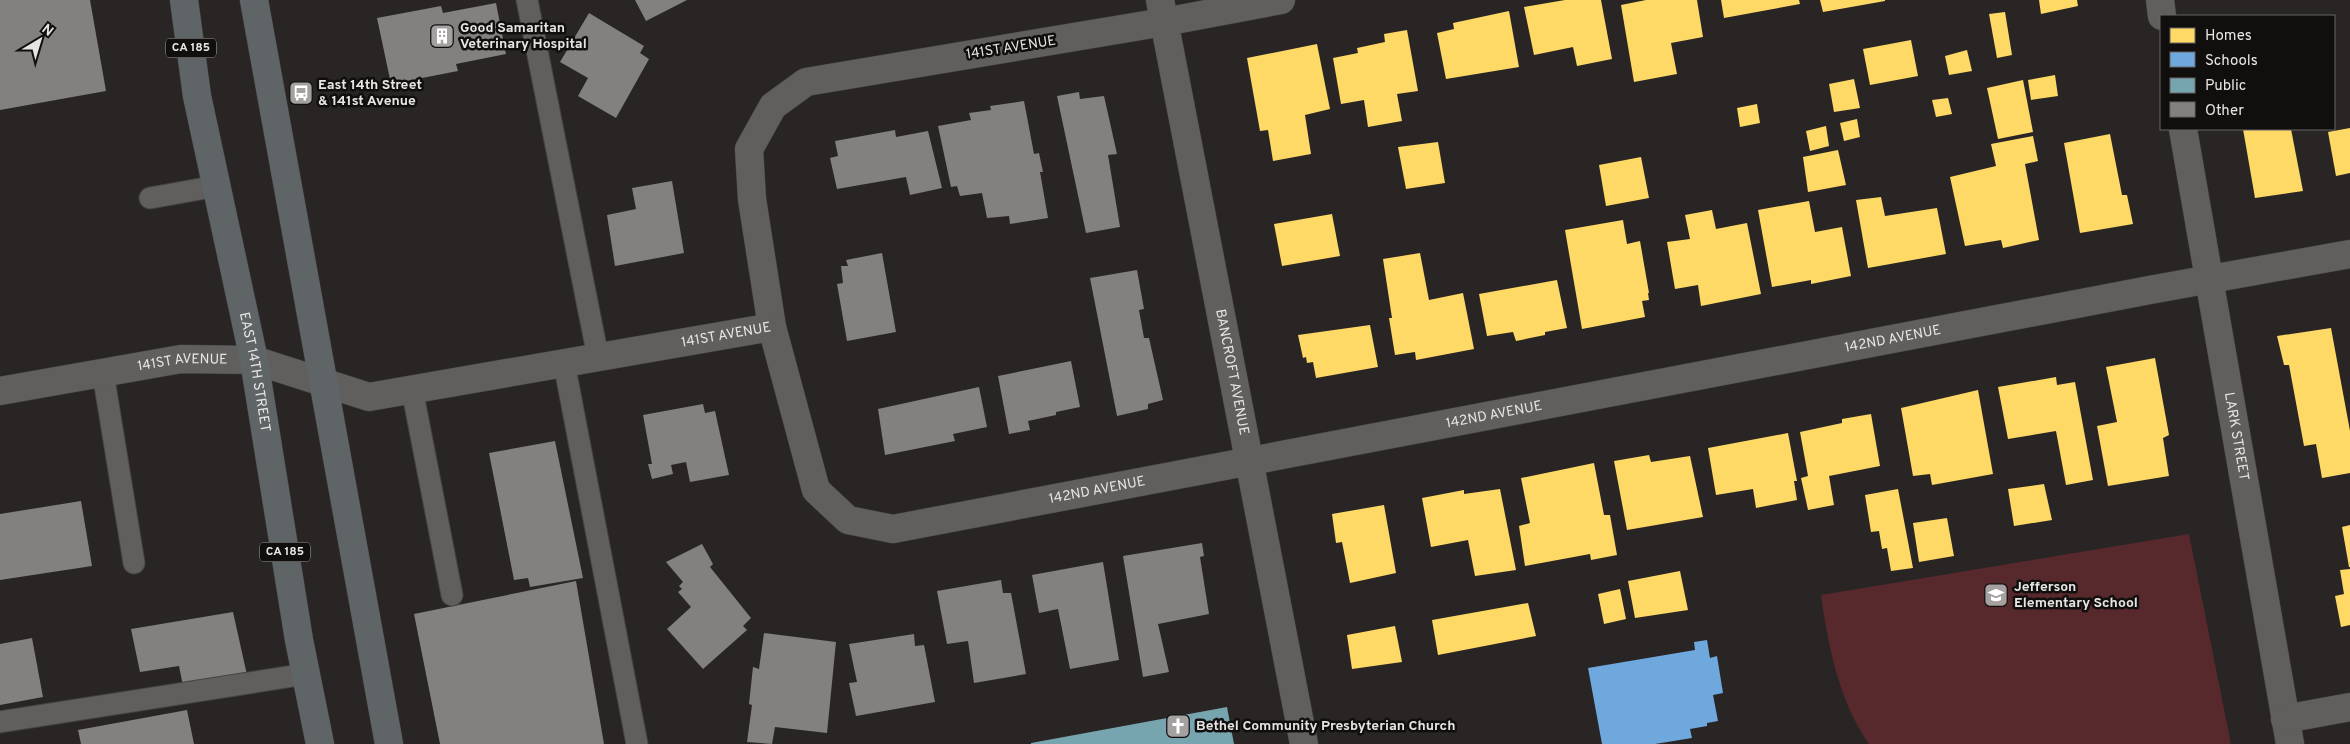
<svg xmlns="http://www.w3.org/2000/svg" width="2350" height="744" font-family="Overpass,sans-serif">
<style>
.green{fill:#57292c}
.homes{fill:#ffd966}
.schools{fill:#6fa8dc}
.public{fill:#76a5af}
.building{fill:#838080}
.lines{fill:none;stroke-linecap:round;stroke-linejoin:round}
.service-casing{stroke:#444242;stroke-width:23}
.minor-casing{stroke:#444242;stroke-width:29}
.secondary-casing{stroke:#444242;stroke-width:29}
.primary-casing{stroke:#444242;stroke-width:29}
.service{stroke:#615e5e;stroke-width:21}
.minor{stroke:#615e5e;stroke-width:28}
.secondary{stroke:#615e5e;stroke-width:28}
.primary{stroke:#5f6566;stroke-width:28}
.labels{text-anchor:middle;dominant-baseline:central;stroke-width:5;stroke-linejoin:round;paint-order:stroke}
.shield{fill:#110e0e;stroke:#a8a4a4;stroke-width:1}
.shield-label{font-size:12px;font-weight:bold;fill:#e8e4e4}
.poi-label{font-size:14px;font-weight:bold;fill:#e8e4e4;stroke:#110e0e;text-anchor:start}
.street-label{font-size:14px;fill:#e8e4e4;stroke:#110e0e}
</style>
<rect width="100%" height="100%" fill="#292525"/>
<path class="green" d="M2189 534 2231 744H1869C1839 702 1828 645 1821 595Z"/>
<g class="homes">
<polygon points="1565,0 1601,0 1612,59 1577,66 1573,47 1534,55 1524,7"/>
<polygon points="1646,0 1697,0 1703,37 1671,43 1677,74 1634,82 1621,5"/>
<polygon points="1721,0 1799,0 1800,4 1724,18"/>
<polygon points="1820,0 1885,0 1885,1 1823,12"/>
<polygon points="2039,0 2077,0 2078,6 2041,14"/>
<polygon points="1509,11 1519,67 1446,79 1437,33 1454,29 1453,23"/>
<polygon points="2005,12 2012,55 1997,58 1989,14"/>
<polygon points="1407,30 1418,91 1397,94 1402,121 1368,127 1364,100 1341,104 1333,58 1358,53 1357,48 1385,42 1384,34"/>
<polygon points="1911,40 1918,76 1870,85 1863,49"/>
<polygon points="1317,44 1330,109 1305,115 1311,154 1273,161 1268,130 1260,131 1247,58"/>
<polygon points="1967,50 1972,71 1949,75 1945,56"/>
<polygon points="2055,75 2058,96 2031,100 2028,80"/>
<polygon points="1854,79 1860,108 1834,112 1829,84"/>
<polygon points="2023,80 2033,132 1998,139 1987,88"/>
<polygon points="1948,98 1952,114 1936,117 1932,100"/>
<polygon points="1757,104 1760,123 1740,127 1737,108"/>
<polygon points="1857,119 1860,137 1844,141 1840,123"/>
<polygon points="1826,126 1829,146 1810,151 1806,131"/>
<polygon points="2350,128 2350,173 2336,176 2328,132"/>
<polygon points="2243,129 2291,129 2303,191 2255,198"/>
<polygon points="2110,134 2122,195 2127,195 2133,224 2080,233 2064,143"/>
<polygon points="2033,136 2038,161 2025,164 2039,240 2003,248 2001,240 1965,246 1950,177 1996,166 1991,144"/>
<polygon points="1438,142 1445,183 1406,189 1398,147"/>
<polygon points="1838,150 1846,185 1808,192 1803,157"/>
<polygon points="1641,157 1649,198 1606,206 1599,165"/>
<polygon points="1881,197 1885,216 1937,208 1946,254 1868,268 1856,200"/>
<polygon points="1809,201 1815,232 1842,227 1851,276 1811,284 1811,280 1772,287 1758,210"/>
<polygon points="1712,210 1716,229 1747,223 1761,294 1701,306 1698,285 1675,289 1667,242 1690,239 1685,215"/>
<polygon points="1332,214 1340,256 1282,266 1274,224"/>
<polygon points="1623,220 1627,244 1640,241 1649,293 1648,293 1649,300 1642,301 1645,317 1582,329 1565,230"/>
<polygon points="1420,253 1429,300 1463,293 1474,349 1416,360 1415,352 1395,355 1389,318 1392,318 1383,259"/>
<polygon points="1557,280 1567,328 1545,332 1545,335 1516,341 1513,332 1487,336 1479,294"/>
<polygon points="1370,325 1378,367 1316,378 1313,362 1307,363 1306,357 1303,358 1298,335"/>
<polygon points="2331,328 2350,431 2350,473 2322,478 2316,444 2304,446 2289,365 2284,365 2277,336"/>
<polygon points="2155,358 2169,435 2163,438 2169,476 2108,486 2097,426 2117,422 2106,367"/>
<polygon points="2056,377 2057,385 2075,382 2093,480 2066,485 2056,431 2008,439 1998,387"/>
<polygon points="1978,390 1993,474 1932,485 1930,474 1913,476 1901,408"/>
<polygon points="1871,414 1880,466 1829,476 1834,505 1808,510 1801,478 1808,476 1800,432 1842,423 1842,419"/>
<polygon points="1788,433 1797,481 1794,481 1797,500 1756,508 1753,489 1716,495 1708,448"/>
<polygon points="1649,455 1651,462 1690,456 1703,517 1627,530 1614,461"/>
<polygon points="1594,463 1604,515 1610,515 1617,555 1591,560 1590,554 1525,566 1519,526 1530,523 1521,478"/>
<polygon points="2044,484 2052,520 2014,526 2008,489"/>
<polygon points="1500,489 1516,570 1475,576 1468,540 1431,547 1422,498 1464,490 1464,494"/>
<polygon points="1898,489 1913,568 1891,571 1887,548 1882,549 1879,531 1871,532 1865,495"/>
<polygon points="1384,505 1396,573 1350,583 1342,542 1336,543 1332,514"/>
<polygon points="1947,518 1954,556 1919,562 1913,523"/>
<polygon points="2350,525 2350,567 2349,567 2342,527"/>
<polygon points="2350,569 2350,625 2341,627 2335,596 2344,594 2340,570"/>
<polygon points="1680,571 1688,610 1635,618 1628,581"/>
<polygon points="1620,589 1626,619 1604,624 1598,594"/>
<polygon points="1528,603 1536,636 1438,655 1432,620"/>
<polygon points="1395,626 1402,662 1352,669 1347,635"/>
</g>
<polygon class="schools" points="1707,640 1710,658 1717,656 1723,693 1713,695 1718,721 1707,723 1707,726 1690,729 1692,738 1655,744 1602,744 1588,668 1695,650 1694,642"/>
<polygon class="public" points="1227,707 1234,744 1031,744 1031,743"/>
<g class="building">
<polygon points="0,0 90,0 106,91 0,110"/>
<polygon points="635,0 687,0 646,21"/>
<polygon points="496,3 506,54 456,64 458,71 391,84 377,18 441,6 443,13"/>
<polygon points="589,13 644,46 640,53 649,59 616,118 578,96 588,78 560,62"/>
<polygon points="1079,92 1080,99 1104,96 1117,154 1108,155 1120,227 1086,233 1057,96"/>
<polygon points="1024,101 1034,154 1039,153 1043,172 1040,172 1048,218 1010,224 1009,216 987,218 982,193 960,196 957,186 951,187 938,126 971,120 969,113 991,110 990,106"/>
<polygon points="895,130 896,137 928,131 942,188 910,195 906,177 837,189 830,158 838,156 835,141"/>
<polygon points="672,181 684,253 615,266 607,215 636,209 632,188"/>
<polygon points="882,253 896,332 847,341 837,284 843,283 841,266 848,266 846,260"/>
<polygon points="1137,270 1144,309 1139,310 1144,338 1149,338 1163,400 1148,404 1148,409 1117,416 1090,278"/>
<polygon points="1071,361 1080,407 1056,412 1056,415 1028,421 1030,430 1009,434 998,376"/>
<polygon points="979,387 987,427 953,434 955,441 885,455 878,409"/>
<polygon points="703,404 705,413 715,411 729,475 690,482 686,462 671,465 673,474 652,479 648,464 652,464 643,415"/>
<polygon points="555,441 583,578 530,587 528,578 514,580 489,453"/>
<polygon points="81,501 92,566 0,580 0,514"/>
<polygon points="1202,543 1204,556 1200,557 1209,614 1158,624 1169,672 1143,677 1123,556"/>
<polygon points="702,544 713,564 710,567 751,618 743,626 747,630 703,669 667,629 691,607 678,592 682,589 679,586 683,582 666,562"/>
<polygon points="1103,562 1119,660 1070,669 1058,609 1039,613 1032,575"/>
<polygon points="1001,580 1003,593 1011,593 1026,674 974,683 968,641 947,644 937,591"/>
<polygon points="576,581 604,744 440,744 414,614"/>
<polygon points="233,612 247,675 183,686 179,666 140,672 131,629"/>
<polygon points="764,633 836,642 827,733 775,727 772,744 747,742 752,705 749,704 753,667 759,669"/>
<polygon points="914,634 915,646 924,645 935,702 856,716 849,683 857,682 849,644"/>
<polygon points="32,638 43,697 0,705 0,644"/>
<polygon points="187,710 194,744 81,744 78,730"/>
</g>
<g class="lines">
<g class="service-casing">
<g id="service">
<polyline points="527,0 598,357"/>
<polyline points="150,198 217,186"/>
<polyline points="564,363 637,744"/>
<polyline points="103,373 134,563"/>
<polyline points="412,389 452,595"/>
<polyline points="0,722 306,674"/>
</g>
</g>
<g class="minor-casing">
<g id="minor">
<path id="s1" d="M1281 0 1164 22 806 82 773 106 749 149 752 199 772 327 816 490 848 520 893 529 2155 289 2350 254"/>
<polyline points="2160,0 2162,16"/>
<path id="s2" d="M2183 129 2290 744"/>
<path id="s3" d="M0 391 181 359 254 360 369 397 772 327"/>
<polyline points="2285,719 2350,707"/>
</g>
</g>
<g class="secondary-casing">
<g id="secondary">
<path id="s4" d="M1160 0 1304 744"/>
</g>
</g>
<g class="primary-casing">
<g id="primary">
<path id="s5" d="M184 0 197 96 254 360 299 640 320 744"/>
<polyline points="254,0 389,744"/>
</g>
</g>
<use href="#service" class="service"/>
<use href="#minor" class="minor"/>
<use href="#secondary" class="secondary"/>
<use href="#primary" class="primary"/>
</g>
<defs>
<g id="building-square" transform="scale(1.25)"><rect x="-9" y="-9" width="18" height="18" rx="4" fill="#a5a1a1" stroke="#110e0e"/><path d="M-4-6H4V6H1V3H-1V6H-4ZM-2.5-4.3h1.7v1.8h-1.7ZM.8-4.3h1.7v1.8H.8ZM-2.5-1h1.7V.8h-1.7ZM.8-1h1.7V.8H.8Z" fill="#fff"/></g>
<g id="bus-square" transform="scale(1.25)"><rect x="-9" y="-9" width="18" height="18" rx="4" fill="#a5a1a1" stroke="#110e0e"/><path d="M-5-6H5V4H4V6H2V4H-2V6H-4V4H-5ZM-3.5-4V0h7V-4ZM-3.5 1.2v1.5H-2V1.2ZM2 1.2v1.5H3.5V1.2Z" fill="#fff"/></g>
<g id="school-square" transform="scale(1.25)"><rect x="-9" y="-9" width="18" height="18" rx="4" fill="#a5a1a1" stroke="#110e0e"/><path d="M0-5L7-2L0 1L-7-2ZM-4 1L0 2.5L4 1V4Q0 6-4 4Z" fill="#fff"/></g>
<g id="church-square" transform="scale(1.25)"><rect x="-9" y="-9" width="18" height="18" rx="4" fill="#a5a1a1" stroke="#110e0e"/><path d="M-1.2-6h2.4v3.5h3.3v2.4h-3.3V6h-2.4V-.1h-3.3v-2.4h3.3Z" fill="#fff"/></g>
</defs>
<g fill-rule="evenodd">
<use href="#building-square" x="442" y="36"/>
<use href="#bus-square" x="301" y="93"/>
<use href="#school-square" x="1996" y="595"/>
<use href="#church-square" x="1178" y="726"/>
</g>
<g class="labels">
<g class="shield">
<rect x="166" y="38.5" width="50" height="19" rx="4"/>
<rect x="260" y="542.5" width="50" height="19" rx="4"/>
</g>
<g class="shield-label">
<text x="191" y="48">CA 185</text>
<text x="285" y="552">CA 185</text>
</g>
<g class="poi-label">
<text x="460" y="28">Good Samaritan<tspan x="460" dy="16">Veterinary Hospital</tspan></text>
<text x="318" y="85">East 14th Street<tspan x="318" dy="16">&amp; 141st Avenue</tspan></text>
<text x="2014" y="587">Jefferson<tspan x="2014" dy="16">Elementary School</tspan></text>
<text x="1196" y="726">Bethel Community Presbyterian Church</text>
</g>
<g class="street-label">
<text transform="translate(1011 48) rotate(-9)">141ST AVENUE</text>
<text stroke="none"><textPath href="#s3" startOffset="740">141ST AVENUE</textPath></text>
<text stroke="none"><textPath href="#s1" startOffset="2028">142ND AVENUE</textPath></text>
<text stroke="none"><textPath href="#s3" startOffset="185">141ST AVENUE</textPath></text>
<text stroke="none"><textPath href="#s5" startOffset="379">EAST 14TH STREET</textPath></text>
<text stroke="none"><textPath href="#s4" startOffset="379">BANCROFT AVENUE</textPath></text>
<text stroke="none"><textPath href="#s1" startOffset="1622">142ND AVENUE</textPath></text>
<text stroke="none"><textPath href="#s2" startOffset="312">LARK STREET</textPath></text>
<text stroke="none"><textPath href="#s1" startOffset="1218">142ND AVENUE</textPath></text>
</g>
</g>
<rect x="2160" y="15" width="175" height="115" fill="#110e0e" stroke="#676464"/>
<rect x="2170" y="28" width="25" height="15" fill="#ffd966" stroke="#676464"/>
<text x="2205" y="40" font-size="15" fill="#e8e4e4">Homes</text>
<rect x="2170" y="52" width="25" height="15" fill="#6fa8dc" stroke="#676464"/>
<text x="2205" y="65" font-size="15" fill="#e8e4e4">Schools</text>
<rect x="2170" y="78" width="25" height="15" fill="#76a5af" stroke="#676464"/>
<text x="2205" y="90" font-size="15" fill="#e8e4e4">Public</text>
<rect x="2170" y="102" width="25" height="15" fill="#838080" stroke="#676464"/>
<text x="2205" y="115" font-size="15" fill="#e8e4e4">Other</text>
<g transform="translate(40 40) rotate(38)" stroke="#110e0e" stroke-width="4" paint-order="stroke">
<path d="M0-4L9 19L0 12L-9 19Z" fill="#e8e4e4"/>
<text y="-8" font-size="14" font-weight="bold" text-anchor="middle" fill="#e8e4e4">N</text>
</g>
</svg>
